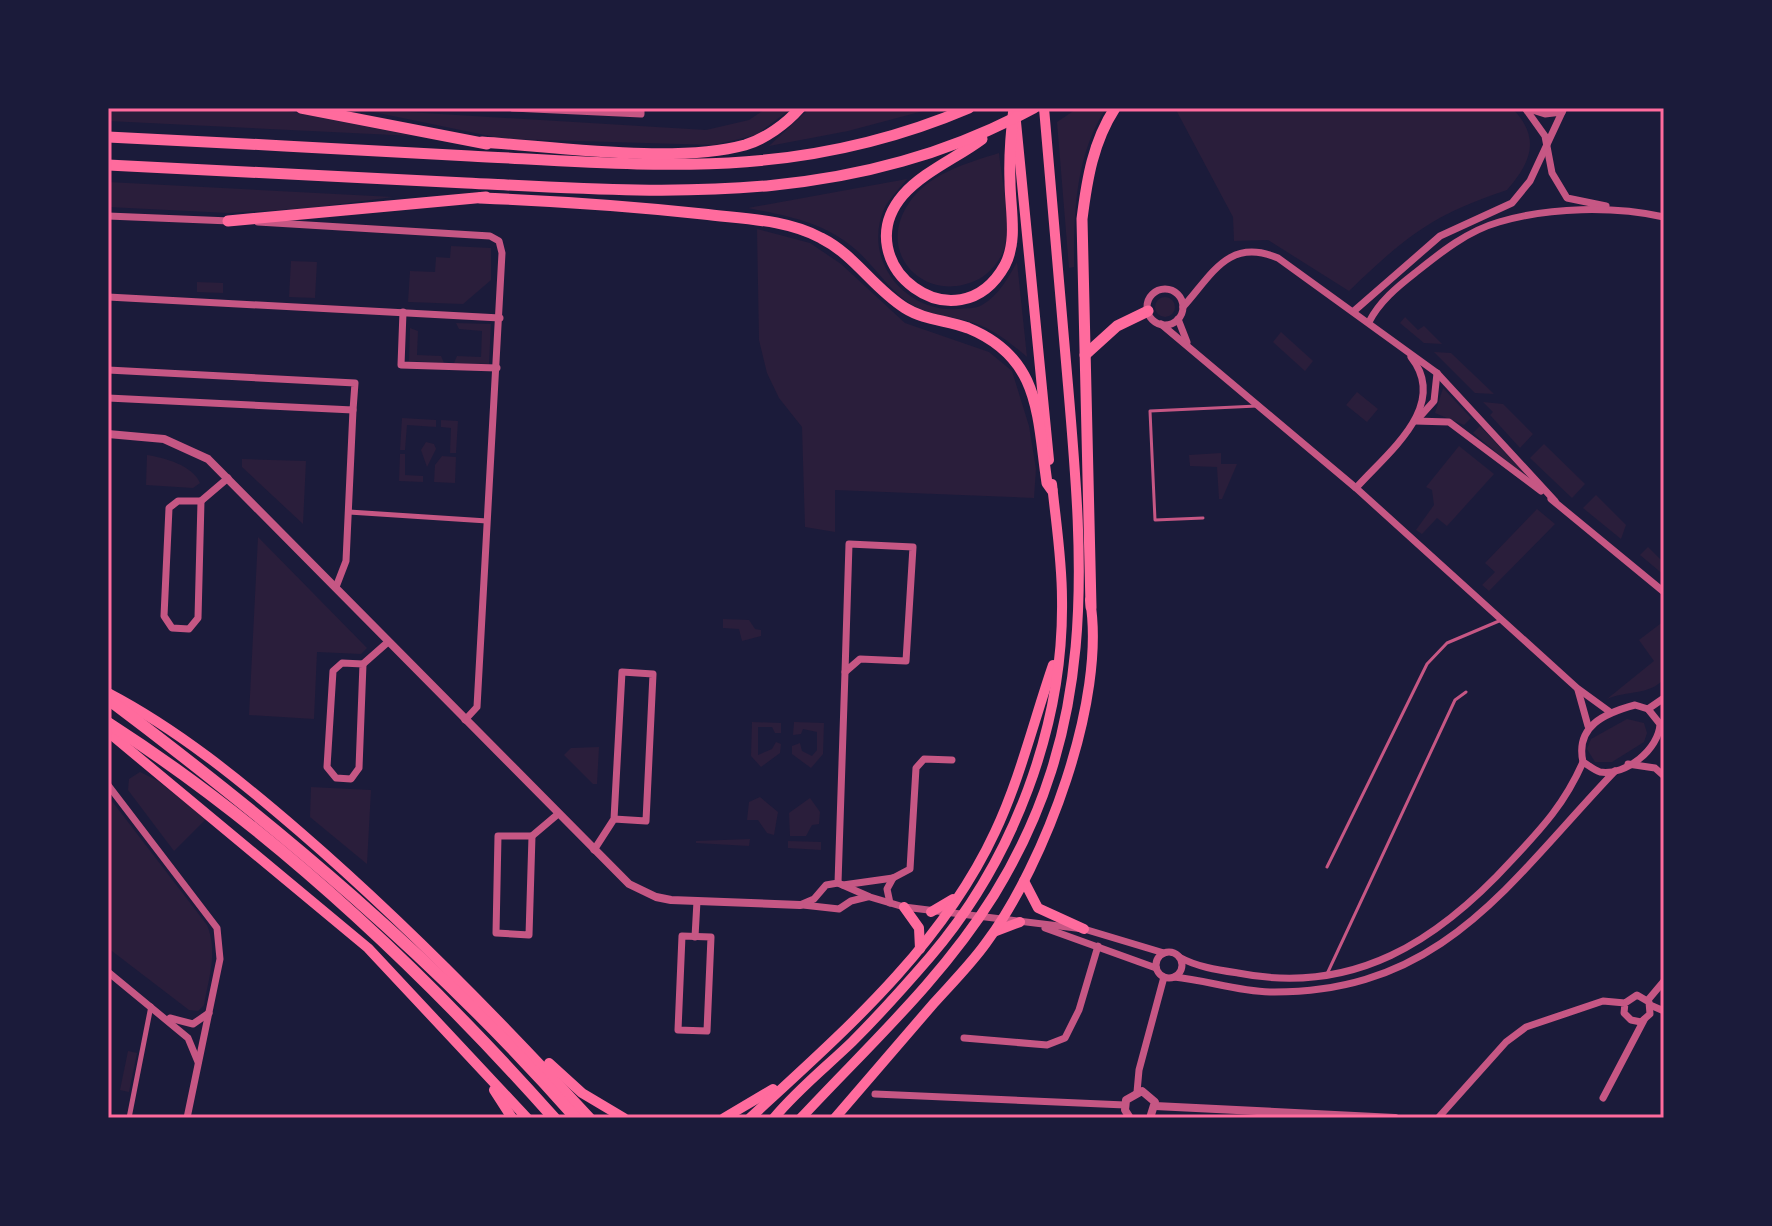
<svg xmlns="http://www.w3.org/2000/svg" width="1772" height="1226" font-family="'DejaVu Sans',sans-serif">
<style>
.green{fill:#2a1e3b}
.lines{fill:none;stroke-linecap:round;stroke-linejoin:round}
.service{stroke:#c65784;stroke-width:3}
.pedestrian{stroke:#c65784;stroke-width:5}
.minor{stroke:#c65784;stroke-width:7}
.tertiary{stroke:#c65784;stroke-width:8}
.primary{stroke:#ff6b9d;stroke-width:10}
.trunk{stroke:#ff6b9d;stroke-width:11}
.motorway{stroke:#ff6b9d;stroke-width:12}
.neatline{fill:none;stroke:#ff6b9d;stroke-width:3}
</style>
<rect width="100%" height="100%" fill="#1b1b3a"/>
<g class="green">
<polygon points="108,108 273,108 414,136 108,121"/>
<polygon points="767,108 792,108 756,135 714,145 504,139 359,109 706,130 749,120"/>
<polygon points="810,108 921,108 927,110 848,131 769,146"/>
<path d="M1078 108H1106C1075 157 1074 211 1074 267L1069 268 1057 122Z"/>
<path d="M1175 108H1512C1540 137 1533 160 1507 190 1432 215 1406 236 1349 291L1268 240 1234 241 1233 217Z"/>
<path d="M999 153C1002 182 1011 218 1005 246 1002 259 990 273 979 279 926 306 874 254 909 203 928 174 967 163 999 153Z"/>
<path d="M907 179C900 188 889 199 884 209 862 261 906 313 958 309 965 308 976 309 982 305 999 295 1008 278 1017 262L1027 357C1008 341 990 326 964 320 945 316 930 315 912 305 889 291 875 266 855 249 824 222 787 216 748 208Z"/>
<polygon points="108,182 393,197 311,208 228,213 108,207"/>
<polygon points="757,229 810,243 841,264 905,323 989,352 1012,371 1029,426 1036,469 1034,498 835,490 835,532 805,527 802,427 779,398 767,373 759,340"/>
<polygon points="451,246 491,248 491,280 463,304 408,302 410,271 435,272 436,257 450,258"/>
<polygon points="291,261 317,262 315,298 289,297"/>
<polygon points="197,282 223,283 223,293 197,292"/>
<circle cx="1165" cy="307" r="10"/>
<polygon points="1405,317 1418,330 1424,326 1442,344 1424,343 1400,323"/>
<polygon points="456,323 491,324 489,364 454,363 457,356 481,357 482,331 459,329"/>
<polygon points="410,328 418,331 417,355 441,356 444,363 409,361"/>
<polygon points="1281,332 1313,361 1305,371 1273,342"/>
<polygon points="1434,352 1451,353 1494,394 1475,393"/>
<polygon points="1443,388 1471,418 1464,425 1435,413"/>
<polygon points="1357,392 1378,409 1367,422 1346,405"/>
<polygon points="1483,402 1503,404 1533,434 1520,448 1490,415 1493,412"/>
<polygon points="402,418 436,420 436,427 407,425 405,450 400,450"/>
<polygon points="441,420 458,421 456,453 450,453 451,428 441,427"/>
<polygon points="1480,426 1526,475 1525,476 1473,433"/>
<polygon points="426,442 434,444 436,449 427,467 421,450"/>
<polygon points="1544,444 1585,484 1572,498 1530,458"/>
<polygon points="1459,446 1494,474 1447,526 1437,518 1422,534 1416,530 1434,505 1432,490 1426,487"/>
<polygon points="1221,453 1221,464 1237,464 1222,499 1219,499 1217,467 1190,466 1189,455"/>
<polygon points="400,454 405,454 405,475 423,476 423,482 399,481"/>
<path d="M147 455C165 458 192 465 200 483L193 488 146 485Z"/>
<polygon points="442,456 456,457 455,483 434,482 435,465"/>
<polygon points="242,459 306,461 303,524 242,467"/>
<polygon points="1596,495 1626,525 1621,539 1583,508"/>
<polygon points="1537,509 1555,524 1489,591 1482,585 1495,572 1485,563"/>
<polygon points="258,537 367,648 361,654 317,652 314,719 249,715"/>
<polygon points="1648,547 1664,563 1664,575 1640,555"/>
<polygon points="723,619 749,620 755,629 761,630 761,636 742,641 739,629 723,628"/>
<path d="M1664 621V679C1648 696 1628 690 1607 699L1654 661 1639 640Z"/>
<polygon points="1627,719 1644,723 1647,733 1644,742 1612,762 1595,762 1587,749 1591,739"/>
<polygon points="752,722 781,723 781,733 775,733 772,727 758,727 758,755 772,749 776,742 781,744 780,753 761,767 751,756"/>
<polygon points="794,722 824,723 823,754 811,768 792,754 792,746 800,743 802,751 812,756 817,750 817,732 803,729 801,734 793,735"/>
<polygon points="599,747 597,784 593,784 564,755 571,748"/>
<polygon points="140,772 158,781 206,819 174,851 128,790 129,779"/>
<polygon points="311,787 371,790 367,864 310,817"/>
<path d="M108 796 207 925C218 952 209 977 204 1005L198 1011 189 1010 108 948Z"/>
<polygon points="760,797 778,812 774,835 767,833 758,820 747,820 749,802"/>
<polygon points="810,798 820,812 819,824 812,825 806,836 790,836 789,813"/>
<polygon points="750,839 749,846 696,843 696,841"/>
<polygon points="788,841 821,842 821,850 788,848"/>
<polygon points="128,1051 137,1053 129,1092 120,1090"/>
</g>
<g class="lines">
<g class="service">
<polyline points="1203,518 1155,520 1150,411 1257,406"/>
<polyline points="1327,867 1427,664 1447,643 1499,621"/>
<polyline points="1327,974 1455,700 1466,692"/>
</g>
<g class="pedestrian">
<polyline points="349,512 487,521"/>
<polyline points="129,1118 151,1006"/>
</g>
<g class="minor">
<polyline points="512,108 641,114 641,108"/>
<polyline points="1525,108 1545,136 1552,173 1567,198 1606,206"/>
<polyline points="1526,108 1545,114 1562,112"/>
<polyline points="108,216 230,221"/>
<polyline points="258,222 490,236 499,241 502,253 477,707 465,720"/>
<circle cx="1165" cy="307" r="18"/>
<polyline points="108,297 500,318"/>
<path d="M1183 307C1212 275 1228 237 1278 258L1437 373 1555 501"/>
<polyline points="1354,311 1440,236 1512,203 1530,181 1564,108"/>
<polyline points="403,312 401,365 497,368"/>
<polyline points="1178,319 1187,342"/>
<path d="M1369 322C1379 302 1397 287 1415 273 1440 253 1467 231 1499 222 1550 207 1613 206 1664 217"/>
<polyline points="1161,324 1356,488 1577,688 1610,712"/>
<polyline points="108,370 355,383 353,410 108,398"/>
<polyline points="1417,420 1434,401 1437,373"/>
<polyline points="1415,421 1449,422 1541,491"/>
<path d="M1356 488C1387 453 1450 406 1411 357"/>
<polyline points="1551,499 1664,592"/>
<polygon points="178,501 201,501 198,618 189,629 172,628 164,616 169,508"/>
<polyline points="201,501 228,478"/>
<polygon points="849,544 913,547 906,661 860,659 845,672"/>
<polyline points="336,587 346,561 353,410"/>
<polygon points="342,663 363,664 359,768 351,779 336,778 327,767 333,671"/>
<polyline points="363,664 388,642"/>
<polyline points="1578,690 1588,726"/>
<path d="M1635 705 1648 709 1660 724C1659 749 1626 776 1600 772 1594 770 1588 765 1583 762 1575 726 1605 713 1635 705Z"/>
<polyline points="1648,709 1664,698"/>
<polyline points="1628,764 1655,768 1664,776"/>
<polyline points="108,785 217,928 220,959 187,1118"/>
<polygon points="498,836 532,836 529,935 496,933"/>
<polyline points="532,836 558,814"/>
<polyline points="594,850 614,819 622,672 653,674 646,821 614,819"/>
<polyline points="838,883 845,672"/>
<polyline points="843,885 893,878 910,869 916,768 924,759 952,760"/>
<polyline points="890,903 887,889 893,878"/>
<polyline points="800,905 814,899 826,885 838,883 870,897 904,907 1084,929 1164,953"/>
<polyline points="803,905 839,909 851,901 867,897"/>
<polyline points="1045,928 1156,968"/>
<polygon points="682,936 711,937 707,1031 678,1030"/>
<polyline points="695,937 697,901"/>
<circle cx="1169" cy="965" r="13"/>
<path d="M1179 957C1197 967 1218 970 1238 973 1354 996 1438 941 1512 860 1543 827 1565 803 1583 762"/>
<polyline points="108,972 188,1038 198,1062"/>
<path d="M1174 977C1206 980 1236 991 1270 992 1442 994 1508 883 1615 771"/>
<polyline points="1648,1000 1664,981"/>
<polyline points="1650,1005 1664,1011"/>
<polyline points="170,1018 193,1024 209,1013"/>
<polyline points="964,1038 1047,1045 1065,1038 1079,1010 1098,946"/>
<polyline points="1137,1092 1139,1070 1164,977"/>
<polyline points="875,1094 1125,1105"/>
<polyline points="1603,1098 1644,1020"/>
<polyline points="1438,1118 1506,1042 1526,1027 1603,1001 1625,1003 1637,995 1649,1002 1650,1014 1641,1022 1631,1020 1624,1013 1625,1003"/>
</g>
<g class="tertiary">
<polyline points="108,434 164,439 208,459 629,884 656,897 671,900 800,905"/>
<polyline points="1155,1106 1395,1118"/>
<polyline points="1130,1118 1125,1110 1126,1100 1142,1091 1155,1102 1150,1118"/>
</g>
<g class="primary">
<polyline points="1016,122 1049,460"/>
<path d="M108 693C177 729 241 781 300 832 403 921 498 1018 590 1118"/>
<polyline points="108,732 368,948 527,1118"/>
<polyline points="1024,881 1038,908 1084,929"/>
<polyline points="904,907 919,928 920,949"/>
<polyline points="931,912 953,899"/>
<polyline points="996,931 1020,922"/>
<polyline points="549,1063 582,1093 624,1118"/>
<polyline points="494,1090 512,1118"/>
<polyline points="724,1118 773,1089"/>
<path d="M750 1118C842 1033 941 948 995 832 1020 779 1034 720 1053 665"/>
<path d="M774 1118C797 1090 826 1067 852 1042 879 1015 905 986 930 957 1013 860 1064 727 1062 599 1062 560 1056 523 1052 484"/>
<path d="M801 1118C869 1045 941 980 994 895 1097 728 1084 571 1068 385 1060 293 1052 200 1044 108"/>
<path d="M835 1118C868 1080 901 1041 934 1003 952 983 971 964 986 943 1045 864 1107 699 1090 600"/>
</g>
<g class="trunk">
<polyline points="301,108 487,144"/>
<path d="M108 137C229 143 349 149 470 156 652 165 796 182 969 108"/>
<path d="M982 139C958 157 923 172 903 195 844 264 958 350 1005 265 1018 240 1010 208 1010 181 1009 156 1011 132 1014 108"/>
<path d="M482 142C556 147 675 164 745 145 765 139 786 124 800 108"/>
<path d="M108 165C227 171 346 177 466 183 670 193 847 208 1034 108"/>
<path d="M480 198C555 201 629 206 703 214 743 219 786 219 821 238 855 255 873 288 905 308 924 320 947 320 968 328 1041 358 1037 415 1047 483L1052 490"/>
<polyline points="228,221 486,197"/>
<polyline points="1085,355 1117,326 1148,311"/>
<path d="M1091 607 1082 219C1087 179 1093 142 1115 108"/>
</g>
<g class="motorway">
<path d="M108 699C277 826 436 959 576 1118"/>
<path d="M108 723C275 830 423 971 554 1118"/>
</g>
</g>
<rect width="1772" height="1226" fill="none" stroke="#1b1b3a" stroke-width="220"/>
<rect x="110" y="110" width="1552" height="1006" class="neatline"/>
</svg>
